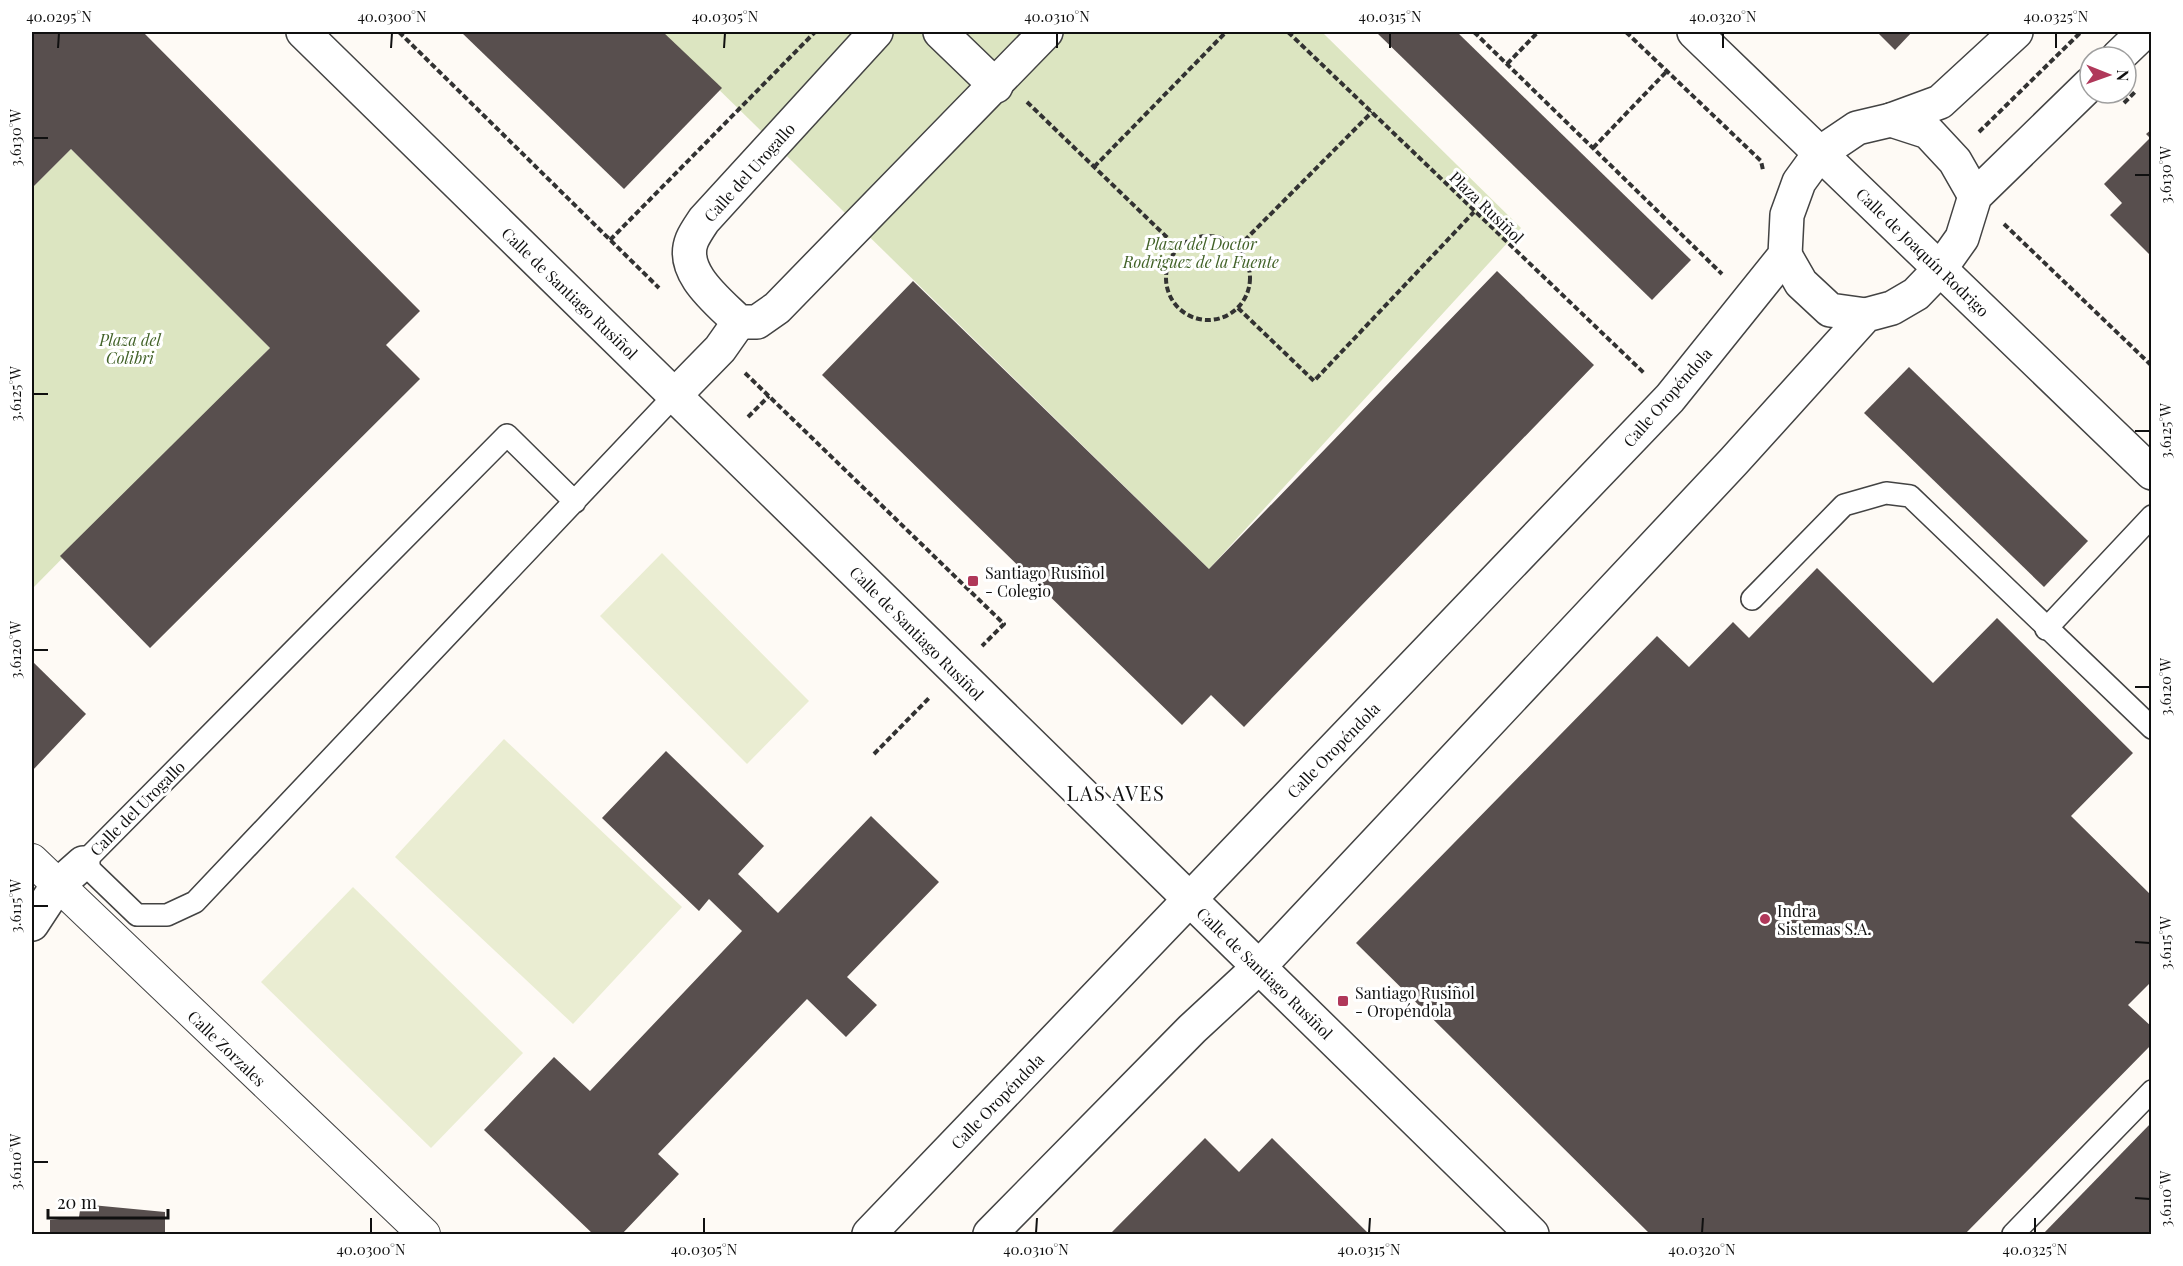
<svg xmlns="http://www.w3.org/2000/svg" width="2183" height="1266" font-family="'Playfair Display',serif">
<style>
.green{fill:#dce5c1}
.pitch{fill:#eaedd2}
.building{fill:#584f4e}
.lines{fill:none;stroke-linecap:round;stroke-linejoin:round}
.service-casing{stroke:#434343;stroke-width:24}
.pedestrian-casing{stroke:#434343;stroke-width:34}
.minor-casing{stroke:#434343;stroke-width:36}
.path{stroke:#323232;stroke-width:4;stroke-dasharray:6 3;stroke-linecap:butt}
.service{stroke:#fff;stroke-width:21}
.pedestrian{stroke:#fff;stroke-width:32}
.minor{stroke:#fff;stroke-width:33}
.ticks{fill:none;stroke:#101010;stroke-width:2}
.poi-dot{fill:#b0385a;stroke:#fff;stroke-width:2}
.labels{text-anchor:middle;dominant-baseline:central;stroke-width:6;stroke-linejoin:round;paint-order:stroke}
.street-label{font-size:16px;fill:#101010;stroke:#fff}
.park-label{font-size:16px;font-style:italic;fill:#416127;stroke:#fff}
.poi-label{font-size:16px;fill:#101010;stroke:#fff;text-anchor:start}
.quarter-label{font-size:20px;letter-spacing:1.5px;fill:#101010;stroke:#fff}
.neatline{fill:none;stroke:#101010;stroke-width:2}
.ticks-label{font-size:15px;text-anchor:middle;fill:#101010}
</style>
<rect width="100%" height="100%" fill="#fefaf5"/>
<g class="green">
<polygon points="660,32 1322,32 1521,228 1209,569"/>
<polygon points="71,149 270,348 32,589 32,188"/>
</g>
<g class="pitch">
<polygon points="662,553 809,701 747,764 600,616"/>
<polygon points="504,739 682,907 573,1024 395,857"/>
<polygon points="353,887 523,1053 431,1148 261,982"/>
</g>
<g class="building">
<polygon points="32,32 143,32 420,311 386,345 420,379 150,648 60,556 270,348 71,149 32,188"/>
<polygon points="461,32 663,32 722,88 624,189"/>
<polygon points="1376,32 1457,32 1691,260 1652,300"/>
<polygon points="1877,32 1912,32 1895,50"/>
<polygon points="2152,129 2152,251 2149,254 2110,215 2122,203 2104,184 2150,138 2146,134"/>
<polygon points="1497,271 1594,365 1244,727 1211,695 1182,725 822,375 913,281 1209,569"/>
<polygon points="1909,367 2088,541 2044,587 1864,413"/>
<polygon points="1817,568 1933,683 1997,618 2133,753 2071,816 2152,896 2152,981 2128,1005 2152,1027 2152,1044 1965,1234 1650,1234 1356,943 1657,636 1689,667 1733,622 1749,638"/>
<polygon points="32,661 86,714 32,771"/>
<polygon points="666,751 764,846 738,874 778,913 871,816 939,882 847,977 877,1005 846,1037 807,999 658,1154 679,1174 622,1234 593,1234 484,1130 554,1057 590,1091 742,931 709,899 699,911 602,818"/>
<polygon points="2152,1122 2152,1234 2043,1234"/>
<polygon points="1205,1138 1239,1172 1272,1138 1369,1234 1110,1234"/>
<polygon points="81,1204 165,1212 165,1234 50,1234 50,1220 79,1217"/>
</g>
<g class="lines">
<g class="service-casing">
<g id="service">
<polyline points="575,502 507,435 83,863 137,915 167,915 195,902 675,395"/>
<polyline points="1752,599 1844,505 1886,493 1910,496 2152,728"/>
<polyline points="2046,629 2152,516"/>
<polyline points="2013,1234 2152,1091"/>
</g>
</g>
<g class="pedestrian-casing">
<polyline id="pedestrian" points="32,860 424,1234"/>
</g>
<g class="minor-casing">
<g id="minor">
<polyline points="303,32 1532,1234"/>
<path d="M876 32 704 220C700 226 695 233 692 240 679 272 719 302 739 322H757L777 308 1046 32"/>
<polyline points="940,32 996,86"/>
<polyline points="1694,32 2152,473"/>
<polyline points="2118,57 2144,32"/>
<polyline points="1891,120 1928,132 1955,161 1975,196"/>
<polyline points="1785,255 1801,283 1830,310 1866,315"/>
<polyline points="675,395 720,349 739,322"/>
<polyline points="32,924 57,886 83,863"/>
<polyline points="869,1234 1670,398 1785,255 1787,215 1799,182 1820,153 1857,128 1891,120 1940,102 2016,32"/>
<polyline points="990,1234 1192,1029 1259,967 1734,461 1866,315 1892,308 1916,294 1940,269 1962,238 1975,196 2090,84"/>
</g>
</g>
<g class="path">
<polyline points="399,32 659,288"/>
<polyline points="1288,32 1644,373"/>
<polyline points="1474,32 1722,274"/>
<polyline points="1626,32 1761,161 1763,170"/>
<polyline points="1507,64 1538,32"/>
<polyline points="1027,102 1178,248"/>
<polyline points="2124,103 2136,91"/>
<polyline points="1979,132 2081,32"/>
<polyline points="1593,148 1667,71"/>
<polyline points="1094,167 1226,32"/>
<polyline points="2004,224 2152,366"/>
<circle cx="1208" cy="278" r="42"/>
<polyline points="610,240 815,32"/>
<polyline points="1238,247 1372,112"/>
<polyline points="1238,308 1314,381 1474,212"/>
<polyline points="745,373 1004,624 982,646"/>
<polyline points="748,417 769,396"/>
<polyline points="874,754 930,697"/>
</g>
<use href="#service" class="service"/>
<use href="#pedestrian" class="pedestrian"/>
<use href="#minor" class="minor"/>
</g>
<path class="ticks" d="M58 48 59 33M391 48 392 33M724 48 725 33M1057 48V33M1390 48V33M1723 48V33M2056 48V33M33 138H48M2135 175H2150M33 394H48M2135 431H2150M33 650H48M2135 687H2150M33 906H48M2135 942 2150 943M33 1162H48M2135 1198 2150 1199M371 1233V1218M704 1233V1218M1036 1233 1037 1218M1369 1233 1370 1218M1702 1233 1703 1218M2035 1233V1218"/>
<g class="poi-dot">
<rect x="967" y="575" width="12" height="12" rx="3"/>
<circle cx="1765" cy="919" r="6"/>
<rect x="1337" y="995" width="12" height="12" rx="3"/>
</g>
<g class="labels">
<g class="street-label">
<text transform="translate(749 172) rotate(-48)">Calle del Urogallo</text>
<text transform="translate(1487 207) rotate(44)">Plaza Rusiñol</text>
<text transform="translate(1923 252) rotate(44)">Calle de Joaquín Rodrigo</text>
<text transform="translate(570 293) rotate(44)">Calle de Santiago Rusiñol</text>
<text transform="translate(1667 397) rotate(-49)">Calle Oropéndola</text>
<text transform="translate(917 633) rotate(45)">Calle de Santiago Rusiñol</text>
<text transform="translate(1333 750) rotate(-46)">Calle Oropéndola</text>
<text transform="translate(137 808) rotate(-45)">Calle del Urogallo</text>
<text transform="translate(1265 973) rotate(44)">Calle de Santiago Rusiñol</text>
<text transform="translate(227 1048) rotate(44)">Calle Zorzales</text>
<text transform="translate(997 1101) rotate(-46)">Calle Oropéndola</text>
</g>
<g class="park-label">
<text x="1201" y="243">Plaza del Doctor<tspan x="1201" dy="18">Rodriguez de la Fuente</tspan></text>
<text x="130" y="339">Plaza del<tspan x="130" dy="18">Colibri</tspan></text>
</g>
<g class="poi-label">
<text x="985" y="572">Santiago Rusiñol<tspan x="985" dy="18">- Colegio</tspan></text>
<text x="1777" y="910">Indra<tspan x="1777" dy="18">Sistemas S.A.</tspan></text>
<text x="1355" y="992">Santiago Rusiñol<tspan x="1355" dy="18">- Oropéndola</tspan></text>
</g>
<g class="quarter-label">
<text x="1116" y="792">LAS AVES</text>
</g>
</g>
<rect width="2183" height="1266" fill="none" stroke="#ffffff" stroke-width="66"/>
<g transform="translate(2108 75) rotate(91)"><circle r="28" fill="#ffffff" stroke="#9f9f9f" stroke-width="1.5"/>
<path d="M0-4.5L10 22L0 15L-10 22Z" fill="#b0385a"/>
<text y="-9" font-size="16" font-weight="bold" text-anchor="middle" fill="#101010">N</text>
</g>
<path d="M48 1209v9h120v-9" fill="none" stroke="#101010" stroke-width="3"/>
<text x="57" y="1209" font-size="18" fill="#101010" stroke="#ffffff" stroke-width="4.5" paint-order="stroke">20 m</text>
<rect x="33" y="33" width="2117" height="1200" class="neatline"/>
<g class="ticks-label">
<text x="59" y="22">40.0295°N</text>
<text x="392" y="22">40.0300°N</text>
<text x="725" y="22">40.0305°N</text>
<text x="1057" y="22">40.0310°N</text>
<text x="1390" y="22">40.0315°N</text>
<text x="1723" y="22">40.0320°N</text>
<text x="2056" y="22">40.0325°N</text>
<text transform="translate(16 138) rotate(-90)" y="5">3.6130°W</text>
<text transform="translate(2166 175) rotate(-90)" y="5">3.6130°W</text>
<text transform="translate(16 394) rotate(-90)" y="5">3.6125°W</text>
<text transform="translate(2166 431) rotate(-90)" y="5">3.6125°W</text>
<text transform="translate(16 650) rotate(-90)" y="5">3.6120°W</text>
<text transform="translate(2166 687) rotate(-90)" y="5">3.6120°W</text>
<text transform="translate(16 906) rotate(-90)" y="5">3.6115°W</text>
<text transform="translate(2166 943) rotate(-90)" y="5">3.6115°W</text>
<text transform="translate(16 1162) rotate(-90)" y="5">3.6110°W</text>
<text transform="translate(2166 1199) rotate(-90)" y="5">3.6110°W</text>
<text x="371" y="1255">40.0300°N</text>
<text x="704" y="1255">40.0305°N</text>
<text x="1036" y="1255">40.0310°N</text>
<text x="1369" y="1255">40.0315°N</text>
<text x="1702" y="1255">40.0320°N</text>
<text x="2035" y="1255">40.0325°N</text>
</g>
</svg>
